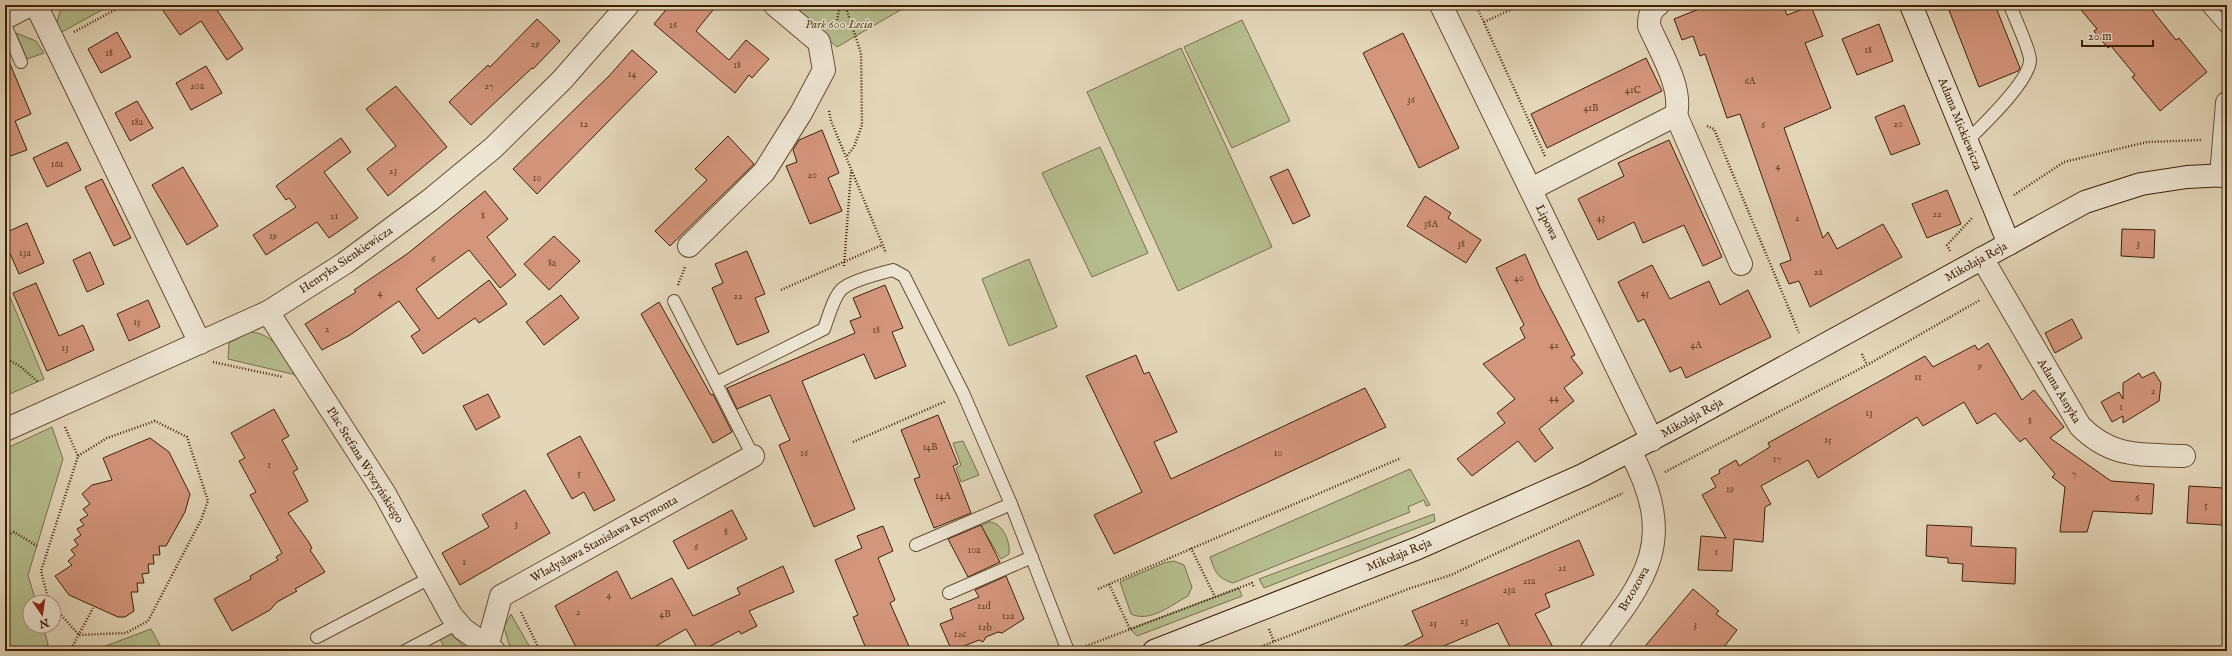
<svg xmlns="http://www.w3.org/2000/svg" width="2232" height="656" font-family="'IM FELL English',serif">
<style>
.green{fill:#b5bd8e;stroke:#7a7049}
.building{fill:#d4957d;stroke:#3e2204}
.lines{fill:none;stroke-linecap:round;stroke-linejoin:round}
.lane-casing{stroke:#674f31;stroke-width:14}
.street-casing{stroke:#674f31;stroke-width:24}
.secondary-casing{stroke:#3e2204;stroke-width:24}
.path{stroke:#3e2204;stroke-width:2.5;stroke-dasharray:1 2;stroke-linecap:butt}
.lane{stroke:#ede4d2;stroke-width:12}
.street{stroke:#ede4d2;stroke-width:22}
.secondary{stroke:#ede4d2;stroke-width:22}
.labels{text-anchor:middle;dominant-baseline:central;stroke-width:3;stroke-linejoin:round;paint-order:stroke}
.number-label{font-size:10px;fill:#643f22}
.park-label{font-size:12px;font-style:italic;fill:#5c4926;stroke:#ede4d2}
.street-label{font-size:12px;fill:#3e2204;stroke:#ede4d2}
</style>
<rect width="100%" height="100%" fill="#e3d6b9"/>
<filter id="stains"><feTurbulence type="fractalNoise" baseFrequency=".005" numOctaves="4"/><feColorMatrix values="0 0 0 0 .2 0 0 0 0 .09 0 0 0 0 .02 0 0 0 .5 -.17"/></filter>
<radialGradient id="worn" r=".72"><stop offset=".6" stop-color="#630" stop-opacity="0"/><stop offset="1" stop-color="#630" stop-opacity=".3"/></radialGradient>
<g class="green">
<polygon points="62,5 111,5 60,33 57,22"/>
<polygon points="788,5 909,5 837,47"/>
<polygon points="1242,20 1290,121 1232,148 1184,47"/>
<polygon points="16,33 36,41 44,53 27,59"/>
<polygon points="1181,48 1272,247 1178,291 1087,92"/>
<polygon points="1100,147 1148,253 1092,277 1042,173"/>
<polygon points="1029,259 1057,327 1009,346 982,279"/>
<polygon points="5,285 44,379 5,396"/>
<path d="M250 332C275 333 285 357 296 375L228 359 229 343Z"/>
<polygon points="52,427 63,459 28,575 36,602 30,602 30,626 43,626 48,644 45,651 5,651 5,449"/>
<polygon points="963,441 979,475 961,482 956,468 961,465 953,443"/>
<path d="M1410 469 1430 505 1426 506 1424 500 1408 507 1410 512 1233 583C1217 578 1215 572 1210 557Z"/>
<polygon points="1434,514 1435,521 1264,588 1259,579"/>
<path d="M989 522C1002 522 1011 542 1009 554L1001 559 981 526Z"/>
<path d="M1174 561 1184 565 1192 587 1188 596C1171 605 1150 623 1131 614L1120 582 1164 563Z"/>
<polygon points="1239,588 1242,596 1137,636 1130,629"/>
<polygon points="511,614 532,651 513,651 509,644 504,627"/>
<polygon points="151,629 163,651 92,651"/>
<polygon points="451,634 469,651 446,651 440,639"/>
</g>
<g class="building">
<polygon points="159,5 224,5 217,10 243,49 227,60 201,21 180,35"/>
<polygon points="670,5 717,5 696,31 729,60 746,40 769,59 752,78 749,75 735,93 654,24"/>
<polygon points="1709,5 1783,5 1787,15 1811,6 1823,36 1805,43 1831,108 1784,128 1823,238 1828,232 1837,249 1883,224 1902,257 1810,307 1799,281 1789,284 1780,264 1791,260 1789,253 1740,114 1727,118 1705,54 1700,56 1693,36 1682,40 1674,19"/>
<polygon points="1947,5 1995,5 2020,68 2018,71 1979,87"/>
<polygon points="2077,5 2148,5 2176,40 2179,38 2207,72 2160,111 2132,77 2135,75 2111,46 2108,48 2094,31 2097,29"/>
<polygon points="537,19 560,41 533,69 532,68 471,125 449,102 488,65 490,67"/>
<polygon points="1879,24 1893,61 1857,75 1842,39"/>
<polygon points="117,32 131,57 101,73 88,49"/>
<polygon points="1403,33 1459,148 1419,168 1363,53"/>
<polygon points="632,50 657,72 537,194 513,169 609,76"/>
<polygon points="5,52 31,114 15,121 27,150 5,158"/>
<polygon points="1646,58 1662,91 1547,148 1531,114"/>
<polygon points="206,66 222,93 191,110 176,83"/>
<polygon points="396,86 447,147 388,196 367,169 396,146 366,109"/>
<polygon points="137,101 153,128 130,141 115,113"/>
<polygon points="1904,105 1920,144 1891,155 1875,117"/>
<polygon points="822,130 839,173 828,178 842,211 810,224 786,166 797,162 793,150 799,140"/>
<polygon points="728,136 754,164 670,246 655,231 707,180 695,169"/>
<polygon points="341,138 351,152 324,172 358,218 329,238 317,222 266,255 253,235 296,207 289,198 286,200 276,186"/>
<polygon points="1669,140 1722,257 1703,266 1684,225 1643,243 1634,222 1598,240 1578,199 1624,176 1618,163"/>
<polygon points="67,142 81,170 47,187 33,158"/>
<polygon points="183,167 218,226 187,245 152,185"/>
<polygon points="1288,169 1310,216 1293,224 1270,177"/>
<polygon points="102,179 131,238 114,246 85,187"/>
<polygon points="1947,190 1961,224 1927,238 1912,204"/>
<polygon points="485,191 508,219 487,237 516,275 500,288 469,250 416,289 438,319 489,280 507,304 479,323 475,318 423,354 411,336 420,330 399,301 350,335 322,350 305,324 356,292 354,290 407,254"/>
<polygon points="1425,196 1451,213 1448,218 1481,240 1466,263 1407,226"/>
<polygon points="27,223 44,263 19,274 5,242 5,233"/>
<polygon points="2122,229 2155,230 2154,258 2121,256"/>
<polygon points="554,236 580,261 549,290 524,264"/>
<polygon points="747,251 765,294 755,298 769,332 737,345 712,288 723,283 715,264"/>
<polygon points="90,252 104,284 87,292 73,260"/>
<polygon points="1525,254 1540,288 1575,355 1571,357 1583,373 1564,388 1574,401 1539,429 1553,448 1535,462 1518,441 1472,476 1457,459 1505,423 1497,413 1515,399 1483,364 1525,338 1520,328 1524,325 1496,268"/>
<polygon points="1652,265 1670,299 1709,281 1720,305 1748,290 1771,337 1686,378 1681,367 1670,372 1644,319 1638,322 1618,282"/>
<polygon points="36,283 59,336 83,325 94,350 47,371 13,293"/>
<polygon points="885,285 903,328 892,332 906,366 875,379 864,354 802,381 855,509 814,527 779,445 790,440 770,395 737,409 727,388 855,333 850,321 861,317 853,298"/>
<polygon points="561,295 579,318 544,345 526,322"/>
<polygon points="148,300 160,327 129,341 117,314"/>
<polygon points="659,302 711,395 713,394 732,432 713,443 641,314"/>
<polygon points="2072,319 2082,338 2055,353 2045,333"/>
<polygon points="1988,343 2022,400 2034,390 2064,427 2050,438 2111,481 2154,484 2152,514 2093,511 2087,532 2060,532 2065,487 2052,477 2055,474 2025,438 2020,442 1995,413 1977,424 1964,402 1923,426 1917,417 1818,478 1808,460 1761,486 1771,504 1765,507 1763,542 1734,539 1732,571 1698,570 1701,536 1726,538 1702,495 1716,487 1711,478 1720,473 1719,470 1736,460 1739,466 1770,447 1768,443 1925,356 1933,367 1975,345 1978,350"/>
<polygon points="1136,355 1144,374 1149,372 1177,432 1154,442 1171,479 1365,388 1386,427 1114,554 1094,515 1142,492 1086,376"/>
<polygon points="2154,372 2161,383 2159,401 2123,423 2123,416 2112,422 2101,402 2119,392 2123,399 2123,383 2139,373 2142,378"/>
<polygon points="488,394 500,417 476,430 463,406"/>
<polygon points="274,409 289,436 282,440 298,469 293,472 308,501 288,513 308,541 312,548 310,550 325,572 295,589 297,591 277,602 270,610 232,631 214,599 251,579 250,576 278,560 276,557 282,553 250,495 256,492 239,461 245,458 231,433"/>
<polygon points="938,415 958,464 953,466 971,513 934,528 914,479 920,477 901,430"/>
<polygon points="580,436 615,500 594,511 584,492 572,499 547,454"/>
<polygon points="150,438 169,452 190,494 185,512 166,546 159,546 160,555 153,555 154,564 148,564 149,573 142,574 144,583 137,583 138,592 131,592 134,611 125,617 118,617 69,595 55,576 72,565 68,561 75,555 71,550 78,545 74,540 81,535 77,529 84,525 80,520 88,515 83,509 90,504 82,494 92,485 112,480 103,458"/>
<polygon points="2189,486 2224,488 2222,525 2187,523"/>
<polygon points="525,490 550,533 460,585 442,553 489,527 482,515"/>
<polygon points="732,510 747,539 688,569 673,541"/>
<polygon points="981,525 1000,562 968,577 948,539"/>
<polygon points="1927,525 1972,527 1971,546 2016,548 2015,584 1962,581 1963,564 1948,563 1948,558 1926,556"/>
<polygon points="883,526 893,551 878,558 895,600 890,603 911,651 867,651 853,617 858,615 835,560 862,548 857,536"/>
<polygon points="1579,540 1594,575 1545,594 1550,607 1535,614 1555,651 1512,651 1498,623 1432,651 1394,651 1423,636 1412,611"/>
<polygon points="783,566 794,592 749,611 757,626 741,634 739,631 701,651 699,651 686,629 656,646 658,651 578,651 555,606 617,571 631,599 672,578 693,616 740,594 737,588"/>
<polygon points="1006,576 1024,619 1002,633 998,632 986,637 983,642 979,640 952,651 940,624 953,619 950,609 979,597 975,590"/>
<polygon points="1693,589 1719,611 1716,614 1737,630 1721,651 1641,651"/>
</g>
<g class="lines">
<g class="lane-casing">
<g id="lane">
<polyline points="2207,5 2227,28"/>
<polyline points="5,25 21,62"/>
<path d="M1967 141C1982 126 2030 81 2030 60 2030 49 2014 17 2010 5"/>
<polyline points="674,301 753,456"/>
<path d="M716 383 824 329C828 318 834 296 842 289 851 281 881 273 893 270L904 276 963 393 1011 504 1068 651"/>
<polyline points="916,545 1011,504"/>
<polyline points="949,593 1032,557"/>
<polyline points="317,637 430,578"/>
<polyline points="405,651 458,623"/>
</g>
</g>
<g class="street-casing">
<g id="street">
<polyline points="36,5 200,343"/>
<polyline points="1441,5 1652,440"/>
<polyline points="5,18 30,5"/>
<polyline points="1676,115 1741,264"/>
<polyline points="2221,176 2227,103"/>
<path d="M1531 189 1676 115C1683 88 1660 51 1649 26 1649 17 1650 11 1658 5"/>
<polyline points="689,246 764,172 801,113 824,70 819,42 775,5"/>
<path d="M1982 258 2080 426C2113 459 2141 454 2184 456"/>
<polyline points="268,312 385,494 451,615 463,629 494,651"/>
<polyline points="5,430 268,312 345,263 430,200 493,148 562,80 628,5"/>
<polyline points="487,647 501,596 753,456"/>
<path d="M1591 651C1648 578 1678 541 1630 451"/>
</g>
</g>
<g class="secondary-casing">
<g id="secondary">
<polyline points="1911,5 2009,244"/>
<polyline points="1154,651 1418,548 1583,475 1673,428 2085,202 2141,184 2187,177 2227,175"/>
</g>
</g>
<g class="path">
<polyline points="845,5 861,53 862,125 854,147 846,157"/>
<polyline points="1476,5 1545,156"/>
<polyline points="1484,22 1521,5"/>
<polyline points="836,26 840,5"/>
<polyline points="74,32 124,5"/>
<polyline points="829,111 831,121 886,253"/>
<polyline points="1707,126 1714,129 1799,333"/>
<polyline points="2014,195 2064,162 2147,142 2201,140"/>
<polyline points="1950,251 1947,245 1973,217"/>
<polyline points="844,266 851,172"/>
<polyline points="678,285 685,267"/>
<polyline points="781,290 882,245"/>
<polyline points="1862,354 1867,365"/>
<polyline points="5,358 20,366 38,382"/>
<polyline points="213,362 283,377"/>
<polyline points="65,427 78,456"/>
<polyline points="853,442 946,401"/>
<polyline points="1665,472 1867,365 1980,300"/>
<polyline points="5,536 14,532 37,546"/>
<polyline points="1191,548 1215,597"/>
<polyline points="1109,584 1130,629"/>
<polyline points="1098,589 1401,458"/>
<polyline points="49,602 41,571 78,456 107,438 155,421 187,437 208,501 201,520 148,621 126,633 79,635 54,607"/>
<polyline points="521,612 540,651"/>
<polyline points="1269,629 1274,642"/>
<polyline points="1086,646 1252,583 1254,587"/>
<polyline points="70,651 93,608"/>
<polyline points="1250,651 1408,589 1451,575 1623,493"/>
</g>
<use href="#lane" class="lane"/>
<use href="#street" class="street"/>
<use href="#secondary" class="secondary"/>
</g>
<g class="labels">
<g class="number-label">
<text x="673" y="25">16</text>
<text x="535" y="44">29</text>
<text x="1868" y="50">18</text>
<text x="109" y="53">18</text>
<text x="737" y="65">18</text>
<text x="632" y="74">14</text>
<text x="1750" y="81">6A</text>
<text x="197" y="86">20a</text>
<text x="489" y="86">27</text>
<text x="1633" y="90">41C</text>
<text x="1411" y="100">36</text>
<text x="1591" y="108">41B</text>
<text x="137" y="122">18a</text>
<text x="584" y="124">12</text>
<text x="1898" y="124">20</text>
<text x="1763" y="125">6</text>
<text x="57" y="164">16a</text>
<text x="1778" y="166">4</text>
<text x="393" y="171">23</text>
<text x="812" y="175">20</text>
<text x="537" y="178">10</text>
<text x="1937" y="214">22</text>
<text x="334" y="216">21</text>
<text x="483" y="216">8</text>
<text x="1601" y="218">43</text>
<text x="1797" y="218">2</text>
<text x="1431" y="224">38A</text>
<text x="273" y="236">19</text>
<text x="1461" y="244">38</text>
<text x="2138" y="244">3</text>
<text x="25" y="253">13a</text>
<text x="433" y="259">6</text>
<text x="552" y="263">8a</text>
<text x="1818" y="272">2a</text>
<text x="1519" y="278">40</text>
<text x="380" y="293">4</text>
<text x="1645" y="293">45</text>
<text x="738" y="296">22</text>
<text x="137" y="322">15</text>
<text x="327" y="329">2</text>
<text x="876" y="330">18</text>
<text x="1554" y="345">42</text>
<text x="1696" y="345">4A</text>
<text x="65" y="348">13</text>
<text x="1980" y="366">9</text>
<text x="1918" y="377">11</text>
<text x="2153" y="391">2</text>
<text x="1554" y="398">44</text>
<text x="2121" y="407">1</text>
<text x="1869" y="413">13</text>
<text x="2030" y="421">8</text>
<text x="1828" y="440">15</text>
<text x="930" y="447">14B</text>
<text x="804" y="453">16</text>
<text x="1278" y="453">10</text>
<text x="1777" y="459">17</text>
<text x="269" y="465">1</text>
<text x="579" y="473">5</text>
<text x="2074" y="474">7</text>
<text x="1730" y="489">19</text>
<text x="943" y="496">14A</text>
<text x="2137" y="498">6</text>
<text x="2206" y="505">5</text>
<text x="516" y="524">3</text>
<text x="726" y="532">8</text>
<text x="696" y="547">6</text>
<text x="974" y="550">10a</text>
<text x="1716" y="552">1</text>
<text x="464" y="562">1</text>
<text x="1562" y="568">21</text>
<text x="1529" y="581">21a</text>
<text x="1509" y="590">23a</text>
<text x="609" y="595">4</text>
<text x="984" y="606">12d</text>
<text x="578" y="612">2</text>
<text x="665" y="614">4B</text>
<text x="1008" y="616">12a</text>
<text x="1464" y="621">23</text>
<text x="1433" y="623">25</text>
<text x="1695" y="625">3</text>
<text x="985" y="627">12b</text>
<text x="960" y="634">12c</text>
</g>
<g class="park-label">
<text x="839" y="24">Park 600 Lecia</text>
</g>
<g class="street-label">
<text transform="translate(1960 124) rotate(68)">Adama Mickiewicza</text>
<text transform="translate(1547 222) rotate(64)">Lipowa</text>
<text transform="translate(346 260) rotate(-34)">Henryka Sienkiewicza</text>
<text transform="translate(1976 262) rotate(-29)">Mikołaja Reja</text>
<text transform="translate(2059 391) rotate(59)">Adama Asnyka</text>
<text transform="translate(1692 418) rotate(-29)">Mikołaja Reja</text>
<text transform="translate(365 465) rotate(58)">Plac Stefana Wyszyńskiego</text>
<text transform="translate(604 539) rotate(-29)">Władysława Stanisława Reymonta</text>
<text transform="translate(1399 555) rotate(-22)">Mikołaja Reja</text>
<text transform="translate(1634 589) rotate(-60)">Brzozowa</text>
</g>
</g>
<rect width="2232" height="656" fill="none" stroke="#e3d6b9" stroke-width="20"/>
<rect x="6" y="6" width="2220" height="644" fill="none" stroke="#3e2204" stroke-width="2"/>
<rect x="10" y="10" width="2212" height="636" fill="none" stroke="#3e2204"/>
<g transform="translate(42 614) rotate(167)"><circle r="19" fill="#ede4d2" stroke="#a79680"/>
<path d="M0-3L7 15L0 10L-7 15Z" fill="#8f2418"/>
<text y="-6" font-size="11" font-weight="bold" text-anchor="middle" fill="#3e2204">N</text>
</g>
<path d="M2082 40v6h71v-6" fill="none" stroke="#3e2204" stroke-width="2"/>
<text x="2088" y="40" font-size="12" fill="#3e2204" stroke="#ede4d2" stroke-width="3" paint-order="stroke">20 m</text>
<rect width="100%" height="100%" filter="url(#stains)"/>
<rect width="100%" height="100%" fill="url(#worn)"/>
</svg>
